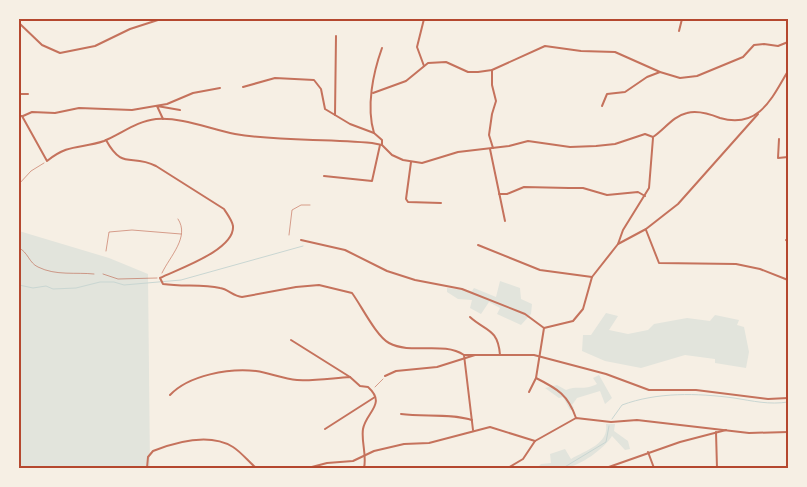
<svg xmlns="http://www.w3.org/2000/svg" width="807" height="487" font-family="'Sofia Sans Condensed',sans-serif">
<style>
.green{fill:#e2e4dc}
.lines{fill:none;stroke-linecap:round;stroke-linejoin:round}
.stream{stroke:#c9d6d2;stroke-width:1}
.path{stroke:#b5482f;stroke-width:0.5}
.minor{stroke:#c5725c;stroke-width:2}
.neatline{fill:none;stroke:#b5482f;stroke-width:2}
</style>
<rect width="100%" height="100%" fill="#f6efe4"/>
<g class="green">
<polygon points="19,231 109,258 148,274 150,468 19,468"/>
<polygon points="500,281 520,288 521,299 532,304 531,314 521,325 497,314 500,308 489,302 481,314 470,308 472,300 458,299 447,292 447,288 472,291 474,288 496,297"/>
<polygon points="606,313 618,316 609,330 628,334 648,330 654,324 687,318 710,321 715,315 739,320 737,325 744,327 749,352 746,368 715,363 715,359 685,355 641,368 605,361 582,351 583,335 591,335"/>
<path d="M599 375 612 398 605 404 600 391 577 398 572 405 574 408 570 410 563 397 559 398 545 388 557 385 566 390C578 385 583 391 597 384L593 378Z"/>
<path d="M606 424H615L614 431 628 441 630 449 625 450 612 436C604 449 580 466 565 468 556 470 546 468 537 468L541 464 551 463 550 454 565 449 571 459C586 450 609 444 606 424Z"/>
</g>
<g class="lines">
<g class="stream">
<polyline points="19,285 33,288 46,286 53,289 76,288 100,282 114,282 124,285 181,280 303,246"/>
<path d="M612 419 622 405C657 392 697 393 734 398 753 401 769 405 788 402"/>
<polyline points="563,468 606,442 609,426"/>
</g>
<g class="path">
<polyline points="19,184 31,171 44,163"/>
<polyline points="289,235 292,210 301,205 310,205"/>
<path d="M19 248C28 252 29 263 38 267 56 276 76 272 94 274"/>
<polyline points="106,251 109,232 132,230 181,234"/>
<path d="M162 273C170 256 190 237 178 219"/>
<polyline points="103,274 118,279 157,278"/>
<polyline points="375,387 383,379"/>
</g>
<g class="minor">
<polyline points="424,19 417,47 424,66"/>
<polyline points="19,23 42,45 60,53 95,46 130,29 161,19"/>
<polyline points="679,31 682,19"/>
<polyline points="492,70 492,85 496,101 492,114 489,135 493,148"/>
<polyline points="243,87 275,78 314,80 321,89 325,109 350,124 374,133 382,140 382,145"/>
<polyline points="373,93 406,81 428,63 446,62 468,72 478,72 492,70 545,46 581,51 615,52 660,72 680,78 697,76 743,57 754,45 764,44 778,46 788,42"/>
<polyline points="19,94 28,94"/>
<polyline points="602,106 607,94 625,92 647,77 660,72"/>
<polyline points="335,115 336,36"/>
<path d="M19 116H22L47 161C69 143 81 149 104 141 121 134 137 121 156 119 183 117 209 129 235 134 280 142 326 138 372 143L382 145 392 155 403 160 422 163 458 152 509 146 528 141 570 147 596 146 615 144 645 134 653 137C664 130 673 116 687 113 698 110 710 114 720 118 759 129 772 98 788 71"/>
<polyline points="23,116 32,112 55,113 79,108 132,110 167,104 193,93 220,88"/>
<polyline points="163,119 157,106 180,110"/>
<path d="M374 133C366 107 373 73 382 48"/>
<polyline points="779,139 778,158 788,157"/>
<path d="M106 140C123 171 131 153 156 166L224 209C227 214 232 220 233 226 235 250 178 269 160 278L163 284C182 287 202 284 220 288 228 289 233 296 242 297L296 287 319 285 352 293C361 305 376 336 389 343 411 355 443 341 464 355L473 430"/>
<polyline points="490,149 505,221"/>
<polyline points="411,162 406,199 408,202 441,203"/>
<polyline points="324,176 372,181 380,145"/>
<polyline points="499,194 507,194 524,187 569,188 583,188 607,195 638,192 645,196"/>
<polyline points="646,230 659,263 736,264 760,269 788,280"/>
<polyline points="301,240 345,250 387,271 415,280 462,289 525,314 544,328 573,321 583,309 592,277 618,244 646,229 678,204 758,114"/>
<polyline points="786,240 788,241"/>
<polyline points="618,244 623,230 649,188 653,138"/>
<polyline points="478,245 540,270 592,277"/>
<path d="M470 317C485 331 498 328 500 355"/>
<polyline points="291,340 350,377"/>
<polyline points="464,355 534,355 606,374 649,390 696,390 768,399 788,398"/>
<polyline points="385,376 396,371 437,367 475,355"/>
<path d="M536 378C558 389 568 395 576 418"/>
<polyline points="529,392 536,378 544,328"/>
<path d="M170 395C189 375 229 368 256 371 270 373 283 379 297 380 314 381 333 378 350 377L360 386 368 387C387 404 366 412 363 429 361 441 367 455 364 468"/>
<path d="M401 414C424 417 450 413 472 420"/>
<polyline points="325,429 375,397"/>
<polyline points="716,432 717,468"/>
<polyline points="535,441 576,418 611,422 637,420 749,433 788,432"/>
<polyline points="648,452 654,468"/>
<path d="M147 468 148 457 153 451C176 442 210 433 233 447 241 452 249 462 256 468"/>
<polyline points="308,468 327,463 353,461 374,451 404,444 429,443 490,427 535,441"/>
<polyline points="508,468 523,459 535,441"/>
<polyline points="606,468 680,442 726,430"/>
</g>
</g>
<rect width="807" height="487" fill="none" stroke="#f6efe4" stroke-width="40"/>
<rect x="20" y="20" width="767" height="447" class="neatline"/>
</svg>
